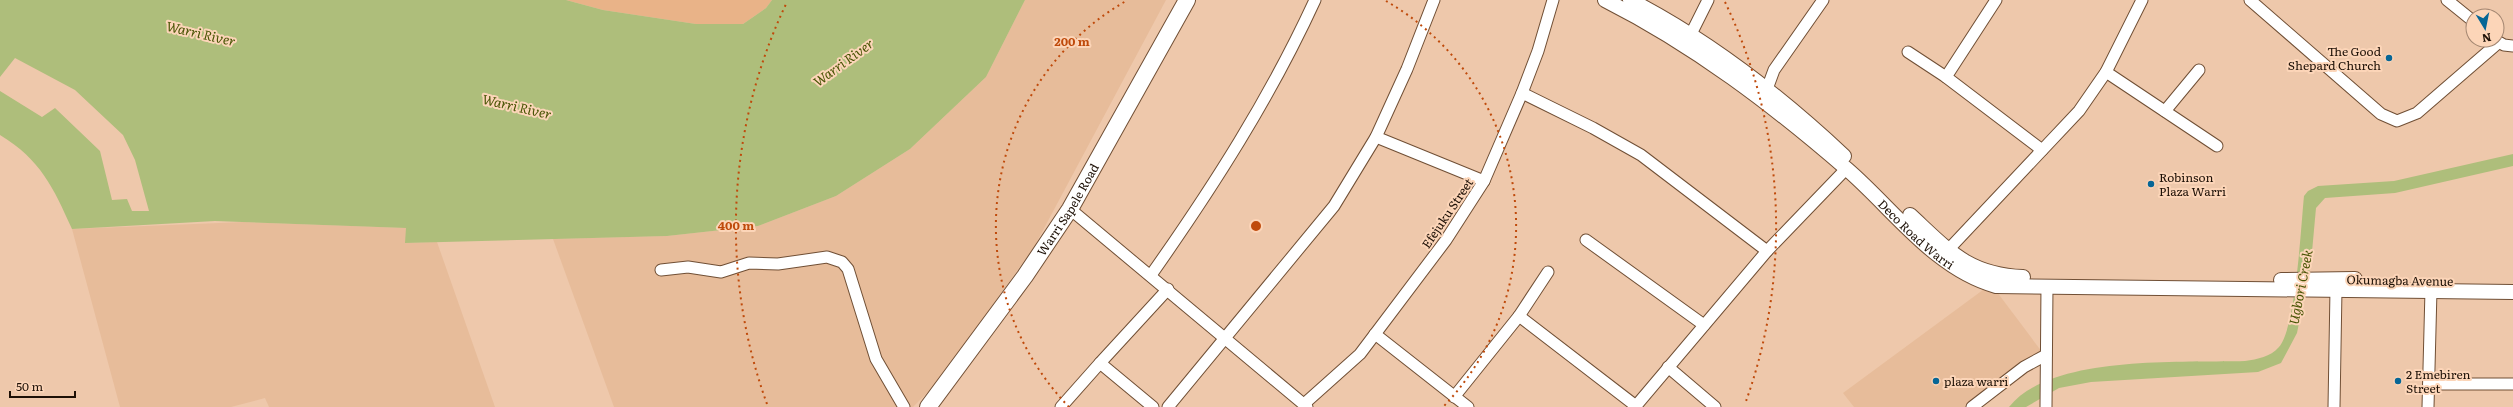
<svg xmlns="http://www.w3.org/2000/svg" width="2513" height="407" font-family="Literata,serif">
<style>
.built{fill:#e7bc9a}
.green{fill:#e9b388}
.water{fill:#aebe7b}
.pier{fill:#eec8ab}
.lines{fill:none;stroke-linecap:round;stroke-linejoin:round}
.minor-casing{stroke:#704f35;stroke-width:13}
.major-casing{stroke:#704f35;stroke-width:16}
.highway-casing{stroke:#704f35;stroke-width:18}
.minor{stroke:#fff;stroke-width:11}
.major{stroke:#fff;stroke-width:14}
.highway{stroke:#fff;stroke-width:16}
.ring{fill:none;stroke:#bf4a0b;stroke-width:2;stroke-dasharray:2 4}
.poi-dot{fill:#066696;stroke:#fcd5b8;stroke-width:1.5}
.labels{text-anchor:middle;dominant-baseline:central;stroke-width:4;stroke-linejoin:round;paint-order:stroke}
.poi-label{font-size:12px;fill:#1d1006;stroke:#fcd5b8;text-anchor:start}
.street-label{font-size:12px;fill:#1d1006;stroke:#fcd5b8}
.water-label{font-size:13px;font-style:italic;fill:#475303;stroke:#fcd5b8}
.centre{fill:#bf4a0b;stroke:#fcd5b8;stroke-width:2}
.ring-label{font-size:12px;text-anchor:middle;font-weight:bold;fill:#bf4a0b;stroke:#fcd5b8;stroke-width:4;stroke-linejoin:round;paint-order:stroke}
</style>
<rect width="100%" height="100%" fill="#eec8ab"/>
<g class="built">
<polygon points="1025,0 1166,0 1034,247 937,383 913,407 614,407 553,239 667,236 758,226 836,196 910,149 986,77"/>
<polygon points="243,222 406,228 406,243 437,242 495,407 269,407 265,398 231,407 120,407 72,229"/>
<polygon points="1991,284 2042,352 1967,407 1854,407 1843,393"/>
</g>
<polygon class="green" points="566,0 772,0 766,8 743,24 696,24 603,10"/>
<g class="water">
<path d="M0 0H566L603 10 696 24H743L766 8 772 0H1025L986 77 910 149 836 196 758 226 667 236 405 243 406 228 215 221 72 229C53 187 41 160 0 135Z"/>
<path d="M2513 154V166L2395 193 2325 198 2316 208 2311 263 2297 333 2281 363 2258 372 2091 382 2059 388 2026 407H2009C2051 354 2183 363 2245 361 2258 359 2270 357 2279 347 2296 328 2301 225 2304 196L2308 191 2318 186 2394 181Z"/>
</g>
<polygon class="pier" points="15,58 75,90 123,135 135,160 149,211 132,211 127,199 112,200 100,151 55,108 42,117 0,91 0,77"/>
<g class="lines">
<g class="minor-casing">
<g id="minor">
<polyline points="1996,0 1946,77 2042,150"/>
<polyline points="2250,0 2381,114 2397,121 2417,113 2498,43"/>
<polyline points="2447,0 2473,21"/>
<polyline points="1690,36 1708,0"/>
<polyline points="2495,40 2504,45 2513,46"/>
<polyline points="1908,52 1946,77"/>
<polyline points="2106,72 2217,146"/>
<polyline points="1767,89 1774,70 1823,0"/>
<polyline points="1522,93 1593,128 1641,155 1767,251"/>
<polyline points="2165,111 2199,70"/>
<polyline points="1376,137 1484,181"/>
<polyline points="1070,209 1307,407"/>
<polyline points="1586,240 1704,325"/>
<polyline points="1948,250 2079,111 2106,72 2142,0"/>
<polyline points="661,270 688,267 721,272 749,263 778,264 827,257 842,262 848,269 876,359 904,407"/>
<path d="M1151 275C1213 187 1270 98 1315 0"/>
<polyline points="1519,316 1636,406"/>
<polyline points="1375,334 1468,407"/>
<polyline points="1668,367 1715,407"/>
<polyline points="2429,384 2513,384"/>
<polyline points="1454,397 1519,316 1548,272"/>
<polyline points="1304,404 1360,354 1446,240 1484,181 1522,93 1538,51 1553,0"/>
<polyline points="1061,407 1100,363"/>
<polyline points="1153,407 1100,363 1168,289"/>
<polyline points="1168,407 1334,206 1376,137 1407,69 1434,0"/>
<polyline points="1635,407 1767,251 1846,169"/>
<polyline points="1972,407 2024,367 2046,355"/>
<polyline points="2046,407 2047,286"/>
<polyline points="2334,407 2336,289"/>
<polyline points="2428,407 2431,290"/>
</g>
</g>
<g class="major-casing">
<g id="major">
<path id="s1" d="M1605 0C1694 45 1773 105 1848 170 1894 210 1935 269 1996 286L2513 292"/>
<path d="M1630 0C1706 39 1781 97 1844 156"/>
<path d="M1910 215C1948 250 1968 275 2023 277"/>
<polyline points="2281,280 2355,279"/>
</g>
</g>
<g class="highway-casing">
<g id="highway">
<path id="s2" d="M928 407 1025 276 1070 209 1187 0"/>
</g>
</g>
<use href="#minor" class="minor"/>
<use href="#major" class="major"/>
<use href="#highway" class="highway"/>
</g>
<g class="ring">
<path d="M1069 407A260 260 0 0 1 1126 1M1386 1A260 260 0 0 1 1443 407"/>
<path d="M767 404A520 520 0 0 1 787 2M1725 2A520 520 0 0 1 1745 404"/>
</g>
<g class="poi-dot">
<circle cx="2389" cy="58" r="4"/>
<circle cx="2151" cy="184" r="4"/>
<circle cx="1936" cy="381" r="4"/>
<circle cx="2398" cy="381" r="4"/>
</g>
<g class="labels">
<g class="poi-label">
<text x="2381" y="51" text-anchor="end">The Good<tspan x="2381" dy="14">Shepard Church</tspan></text>
<text x="2159" y="177">Robinson<tspan x="2159" dy="14">Plaza Warri</tspan></text>
<text x="2406" y="374">2 Emebiren<tspan x="2406" dy="14">Street</tspan></text>
<text x="1944" y="381">plaza warri</text>
</g>
<g class="street-label">
<text stroke="none"><textPath href="#s2" startOffset="242">Warri Sapele Road</textPath></text>
<text transform="translate(1447 213) rotate(-56)">Efejuku Street</text>
<text stroke="none"><textPath href="#s1" startOffset="391">Deco Road Warri</textPath></text>
<text transform="translate(2400 280) rotate(1)">Okumagba Avenue</text>
</g>
<g class="water-label">
<text transform="translate(201 33) rotate(13)">Warri River</text>
<text transform="translate(843 62) rotate(-36)">Warri River</text>
<text transform="translate(517 106) rotate(13)">Warri River</text>
<text transform="translate(2300 287) rotate(-79)">Ugbori Creek</text>
</g>
</g>
<circle cx="1256" cy="226" r="6" class="centre"/>
<g class="ring-label">
<text x="1072" y="46">200 m</text>
<text x="736" y="230">400 m</text>
</g>
<g transform="translate(2485 28) rotate(170)"><circle r="19" fill="#fcd5b8" stroke="#a38671"/>
<path d="M0-3L7 15L0 10L-7 15Z" fill="#066696"/>
<text y="-6" font-size="11" font-weight="bold" text-anchor="middle" fill="#1d1006">N</text>
</g>
<path d="M10 391v6h65v-6" fill="none" stroke="#1d1006" stroke-width="2"/>
<text x="16" y="391" font-size="12" fill="#1d1006" stroke="#fcd5b8" stroke-width="3" paint-order="stroke">50 m</text>
</svg>
